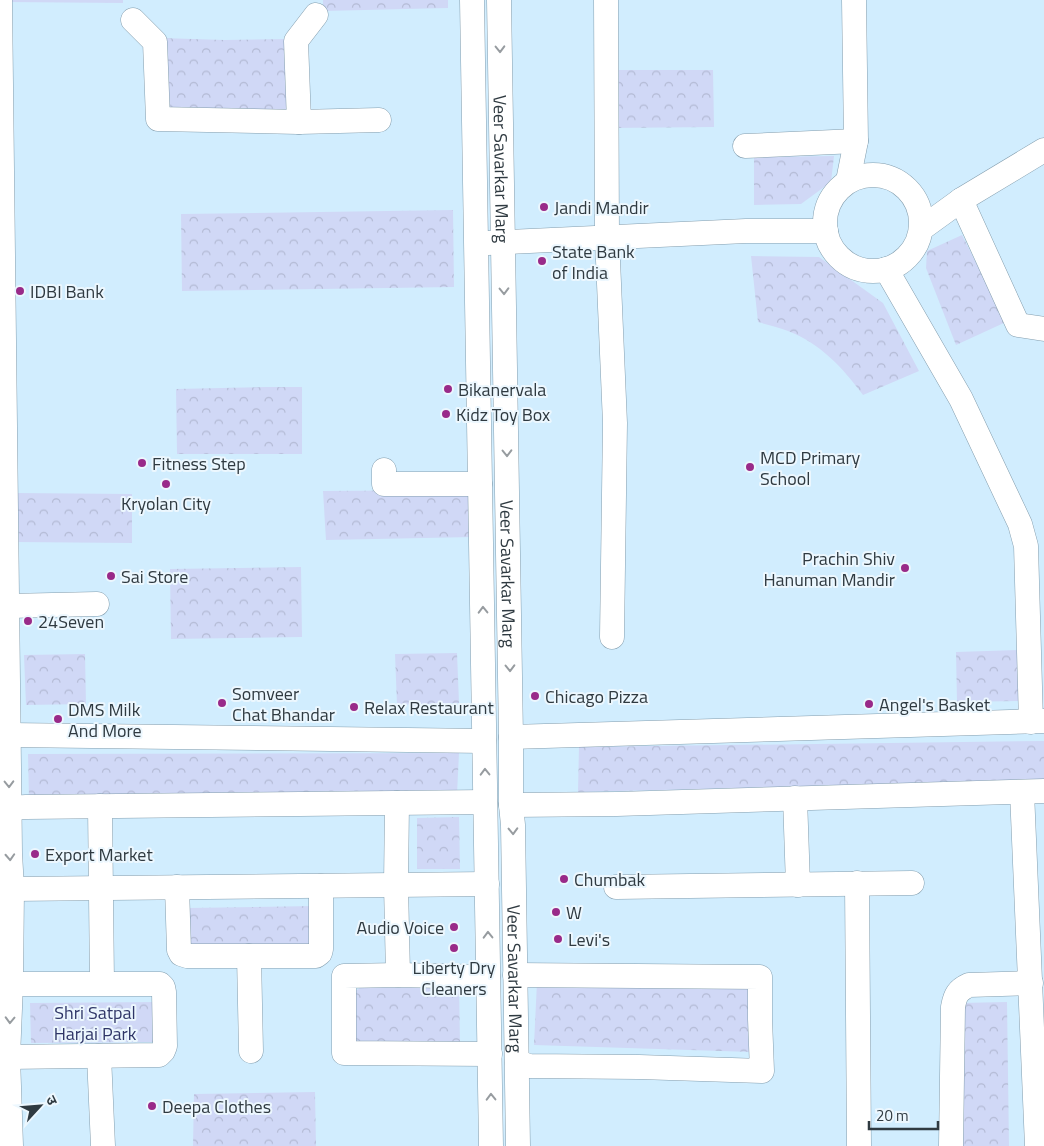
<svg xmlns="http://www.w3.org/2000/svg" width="1044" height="1146" font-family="'Titillium Web','Noto Sans Devanagari',sans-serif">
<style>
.park{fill:url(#park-crowns)}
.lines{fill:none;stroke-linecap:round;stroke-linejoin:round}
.minor-casing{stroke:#849eae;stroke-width:25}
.minor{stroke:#fff;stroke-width:24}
.oneway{stroke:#979ca0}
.poi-dot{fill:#992a89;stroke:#ecf7fe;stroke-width:2}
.labels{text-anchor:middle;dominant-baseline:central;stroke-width:4;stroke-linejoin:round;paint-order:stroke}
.street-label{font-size:18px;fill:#2f3a41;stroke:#ecf7fe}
.poi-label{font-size:18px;fill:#2f3a41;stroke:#ecf7fe;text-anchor:start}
.park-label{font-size:18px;fill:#2f3668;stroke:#ecf7fe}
</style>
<defs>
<pattern id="park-crowns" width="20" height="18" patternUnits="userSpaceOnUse" patternTransform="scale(1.25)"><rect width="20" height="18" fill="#d0d8f6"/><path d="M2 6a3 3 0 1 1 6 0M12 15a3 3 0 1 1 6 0" fill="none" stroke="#b3bad4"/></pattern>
</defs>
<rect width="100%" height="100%" fill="#d1edfe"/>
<g class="park">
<polygon points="6,0 123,0 123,3 6,2"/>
<polygon points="323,0 448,0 448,8 323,11"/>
<polygon points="161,38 224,40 290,39 294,113 165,114"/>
<polygon points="610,70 713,70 714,127 610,128"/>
<polygon points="834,156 831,182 801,204 754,205 754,157"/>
<polygon points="453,210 454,287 182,291 181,214"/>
<polygon points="962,235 1006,322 956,345 926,268 927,251"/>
<path d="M751 256 819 257 883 303 919 371 863 395C842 367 821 344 788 331 778 327 768 325 758 322Z"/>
<polygon points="266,387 302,387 302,454 177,454 176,389"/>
<polygon points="472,490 473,537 326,540 323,491"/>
<polygon points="15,493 132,494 132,543 15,542"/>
<polygon points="301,567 302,637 171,639 170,569"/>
<polygon points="1018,650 1020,701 957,702 956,652"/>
<polygon points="457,653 459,703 397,705 395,654"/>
<polygon points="85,654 86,704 26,705 24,655"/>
<polygon points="1044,741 1044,781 578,792 579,747"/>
<polygon points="459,753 457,794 29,798 28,754"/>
<polygon points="459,817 460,869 417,869 417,818"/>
<polygon points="315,906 317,968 190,967 188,908"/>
<polygon points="537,982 754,987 752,1052 534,1045"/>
<polygon points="459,985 460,1044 364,1046 352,1040 352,993 363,986"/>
<polygon points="159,1002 160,1042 31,1043 30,1003"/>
<polygon points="1007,1002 1009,1146 963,1146 960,1003"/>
<polygon points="315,1092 316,1146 193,1146 194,1094"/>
</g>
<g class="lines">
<g class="minor-casing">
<g id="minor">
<polyline points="0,0 10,853 12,889 11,984 8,1057 11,1146"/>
<polyline points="472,0 491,1146"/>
<path id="s1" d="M499 0 511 738V805L513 825 518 1146"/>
<polyline points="606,0 607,237 615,423 612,637"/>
<polyline points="316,15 296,41 299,122 379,120"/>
<polyline points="133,20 155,42 158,119 299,122"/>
<polyline points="745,146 856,141"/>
<circle cx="873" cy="223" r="48"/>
<polyline points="848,181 856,141 854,0"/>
<polyline points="961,200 1018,325 1044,329"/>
<polyline points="921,229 961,200 1044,150"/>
<polyline points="488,243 746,231 826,231"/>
<polyline points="886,269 961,399 1020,524 1026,546 1031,722"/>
<polyline points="384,470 384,484 480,484"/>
<polyline points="8,606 97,604"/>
<polyline points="9,735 484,741"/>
<polyline points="511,737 1044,721"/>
<polyline points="1022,792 1037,1146"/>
<polyline points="795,798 798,885"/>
<polyline points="397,803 396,885 398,975"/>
<polyline points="511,805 617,804 1044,791"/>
<polyline points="100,806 102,983"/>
<polyline points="9,808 26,807 485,802"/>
<polyline points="857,883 859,1146"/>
<polyline points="177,887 179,950 181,954 187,956 316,956 320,953 321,949 321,886"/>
<polyline points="616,887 912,883"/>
<polyline points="12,889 487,884"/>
<polyline points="249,956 251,1051"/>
<polyline points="515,975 760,977 760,1019 762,1071 639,1067 529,1066 517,1062"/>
<polyline points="488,977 398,975 344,976 344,1053 490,1054"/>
<polyline points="99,1056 103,1146"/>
<polyline points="8,1057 159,1055 163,1051 165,1046 164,992 163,987 160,984 11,984"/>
<path d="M951 1146 953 1007C955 995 958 990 969 985L1031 983"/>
</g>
</g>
<use href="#minor" class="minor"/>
</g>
<defs><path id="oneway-chevron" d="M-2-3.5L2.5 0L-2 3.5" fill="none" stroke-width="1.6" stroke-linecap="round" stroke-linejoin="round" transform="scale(1.25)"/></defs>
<g class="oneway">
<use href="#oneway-chevron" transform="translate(500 49) rotate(89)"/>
<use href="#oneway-chevron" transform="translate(504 291) rotate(89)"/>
<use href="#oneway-chevron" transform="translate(507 453) rotate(89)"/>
<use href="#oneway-chevron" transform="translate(483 610) rotate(-91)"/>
<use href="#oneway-chevron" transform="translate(510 668) rotate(89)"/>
<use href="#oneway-chevron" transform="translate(485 772) rotate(-91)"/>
<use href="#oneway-chevron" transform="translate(9 784) rotate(89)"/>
<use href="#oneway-chevron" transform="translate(513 831) rotate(88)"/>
<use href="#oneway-chevron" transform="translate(10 857) rotate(87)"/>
<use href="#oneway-chevron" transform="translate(488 935) rotate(-91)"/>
<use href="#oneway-chevron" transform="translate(10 1020) rotate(92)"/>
<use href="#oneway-chevron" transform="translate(491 1097) rotate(-91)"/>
</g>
<g class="poi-dot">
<circle cx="544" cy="207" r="5"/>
<circle cx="542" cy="261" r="5"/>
<circle cx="20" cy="291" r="5"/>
<circle cx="448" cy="389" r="5"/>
<circle cx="446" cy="414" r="5"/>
<circle cx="142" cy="463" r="5"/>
<circle cx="750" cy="467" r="5"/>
<circle cx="166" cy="484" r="5"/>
<circle cx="905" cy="568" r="5"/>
<circle cx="111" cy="576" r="5"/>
<circle cx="28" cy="621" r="5"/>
<circle cx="535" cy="696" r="5"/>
<circle cx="222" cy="703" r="5"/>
<circle cx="869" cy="704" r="5"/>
<circle cx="354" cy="707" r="5"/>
<circle cx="58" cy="719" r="5"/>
<circle cx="35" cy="854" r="5"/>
<circle cx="564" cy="879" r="5"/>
<circle cx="556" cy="912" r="5"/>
<circle cx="454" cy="927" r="5"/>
<circle cx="558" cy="939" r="5"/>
<circle cx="454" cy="948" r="5"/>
<circle cx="152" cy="1106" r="5"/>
</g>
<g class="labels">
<g class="street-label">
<text stroke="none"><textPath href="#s1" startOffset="169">Veer Savarkar Marg</textPath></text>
<text stroke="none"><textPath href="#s1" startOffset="574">Veer Savarkar Marg</textPath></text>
<text stroke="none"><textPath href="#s1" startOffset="979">Veer Savarkar Marg</textPath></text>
</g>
<g class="poi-label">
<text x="554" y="207">Jandi Mandir</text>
<text x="552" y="251">State Bank<tspan x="552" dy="21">of India</tspan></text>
<text x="30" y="291">IDBI Bank</text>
<text x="458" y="389">Bikanervala</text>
<text x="456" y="414">Kidz Toy Box</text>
<text x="760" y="457">MCD Primary<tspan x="760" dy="21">School</tspan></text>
<text x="152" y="463">Fitness Step</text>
<text x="166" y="503" text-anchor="middle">Kryolan City</text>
<text x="895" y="558" text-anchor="end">Prachin Shiv<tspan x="895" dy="21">Hanuman Mandir</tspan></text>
<text x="121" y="576">Sai Store</text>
<text x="38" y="621">24Seven</text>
<text x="232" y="693">Somveer<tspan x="232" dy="21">Chat Bhandar</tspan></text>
<text x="545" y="696">Chicago Pizza</text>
<text x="879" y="704">Angel's Basket</text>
<text x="364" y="707">Relax Restaurant</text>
<text x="68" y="709">DMS Milk<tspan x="68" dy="21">And More</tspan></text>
<text x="45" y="854">Export Market</text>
<text x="574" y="879">Chumbak</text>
<text x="566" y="912">W</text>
<text x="444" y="927" text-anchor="end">Audio Voice</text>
<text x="568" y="939">Levi's</text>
<text x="454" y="967" text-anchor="middle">Liberty Dry<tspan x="454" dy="21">Cleaners</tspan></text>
<text x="162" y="1106">Deepa Clothes</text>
</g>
<g class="park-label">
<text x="95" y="1012">Shri Satpal<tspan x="95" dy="21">Harjai Park</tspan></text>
</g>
</g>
<g transform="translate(40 1106) rotate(64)" stroke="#ecf7fe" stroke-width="4" paint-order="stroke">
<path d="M0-4L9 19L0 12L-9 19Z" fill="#2f3a41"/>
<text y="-8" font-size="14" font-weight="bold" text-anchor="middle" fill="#2f3a41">उ</text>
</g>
<path d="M869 1121v8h69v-8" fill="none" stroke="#2f3a41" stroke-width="2.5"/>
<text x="876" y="1121" font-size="15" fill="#2f3a41" stroke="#ecf7fe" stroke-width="4" paint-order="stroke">20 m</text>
</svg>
